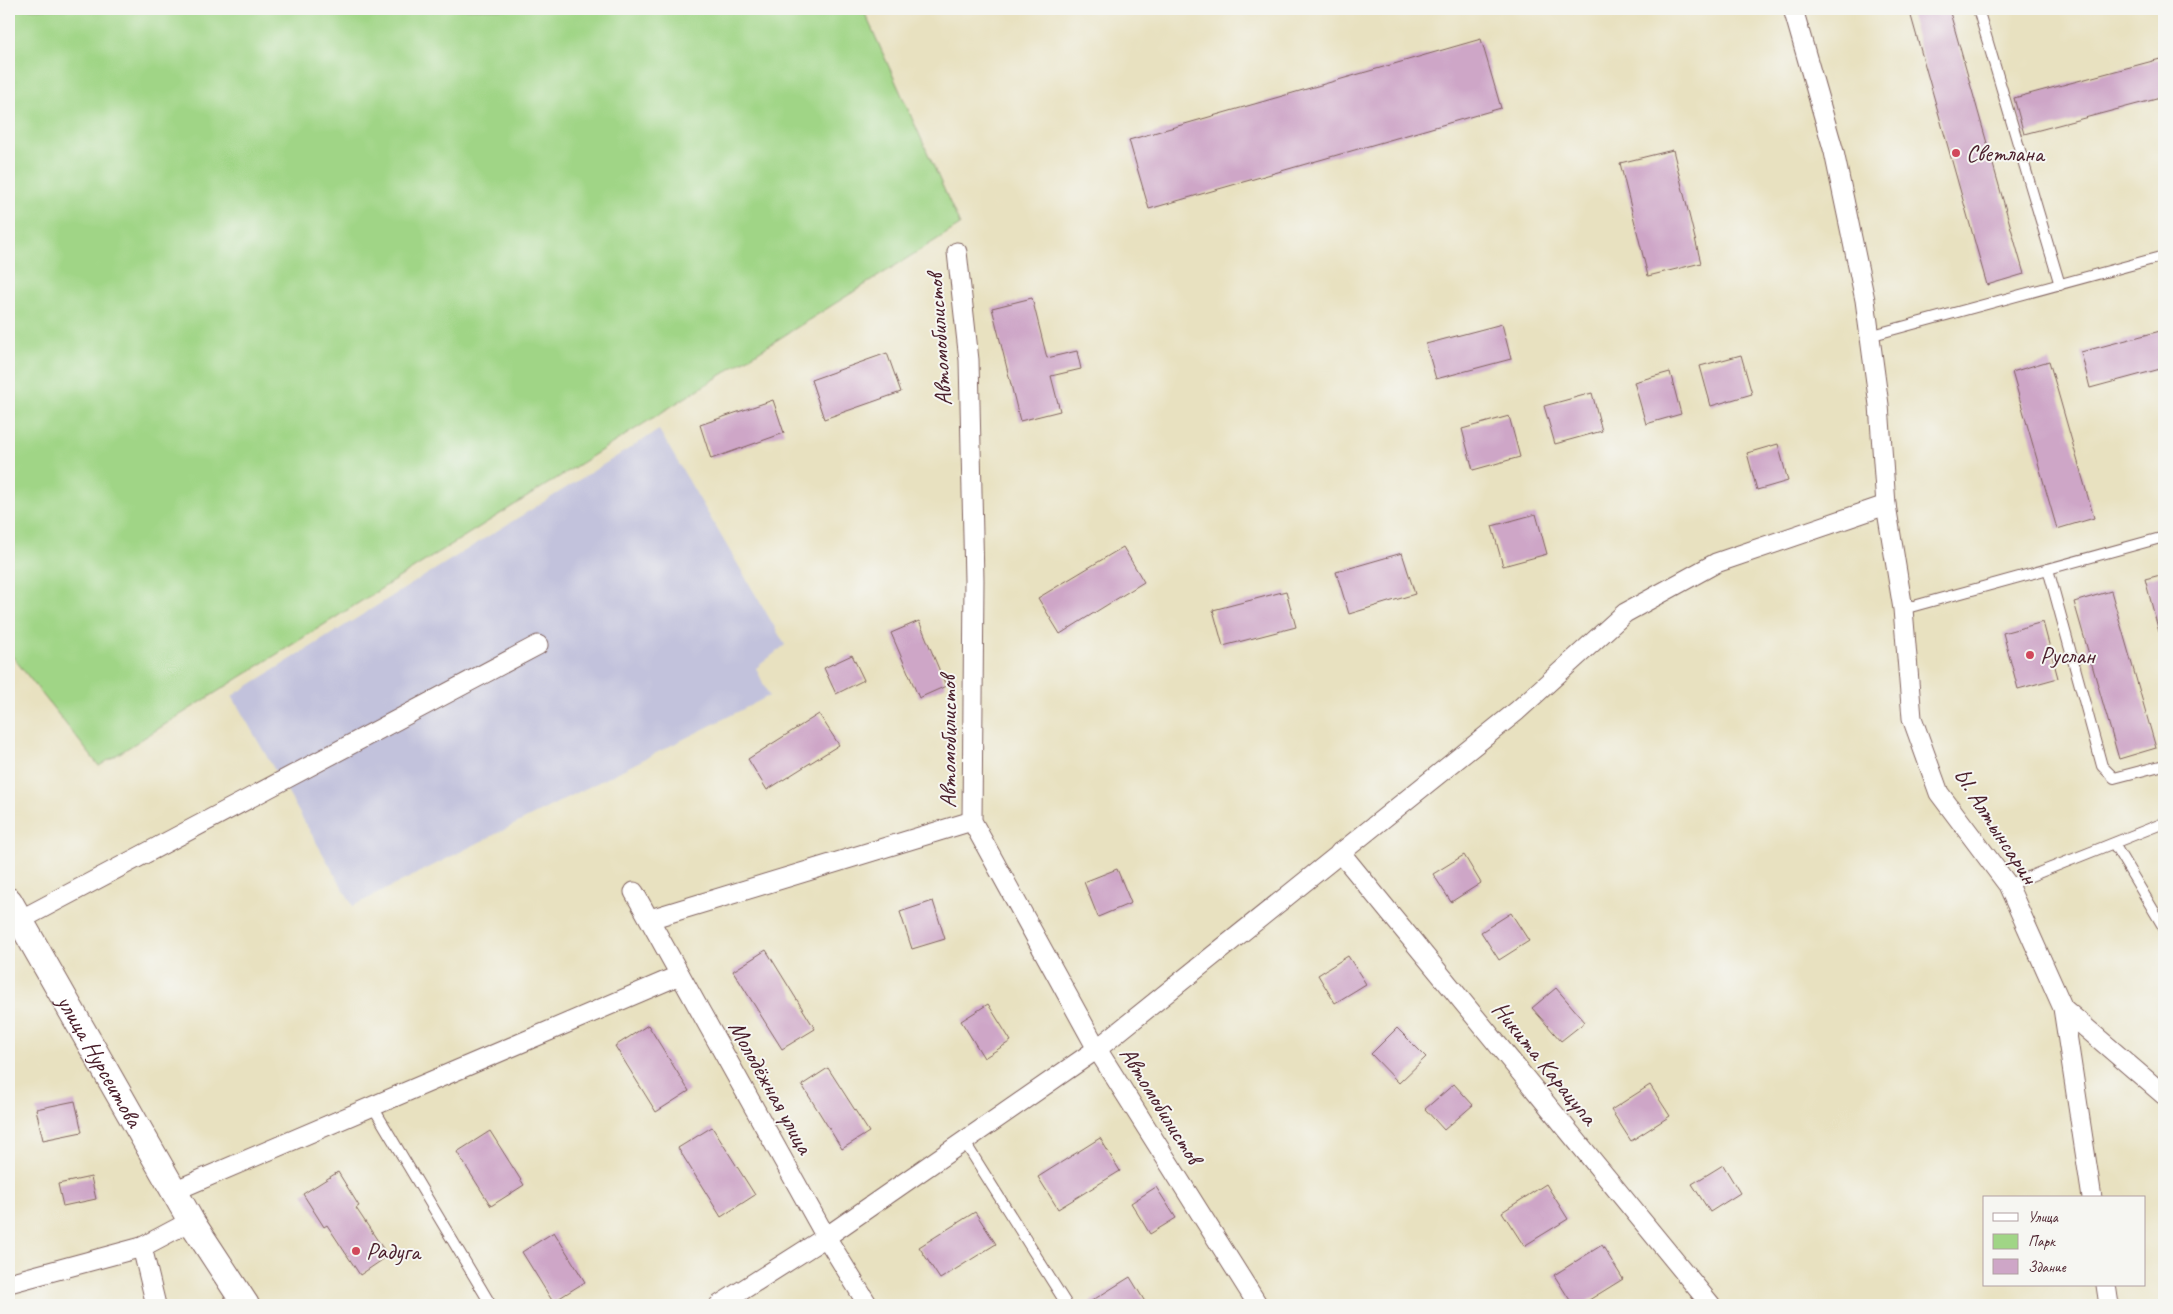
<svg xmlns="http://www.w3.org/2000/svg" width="2173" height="1314" font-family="Caveat,sans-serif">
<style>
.industrial{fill:#c2c2dc}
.green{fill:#a0d586;stroke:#757a58}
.building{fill:#cea6c7}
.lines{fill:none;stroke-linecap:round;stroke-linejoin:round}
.lane-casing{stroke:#81635f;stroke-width:12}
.street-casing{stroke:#81635f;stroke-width:21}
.secondary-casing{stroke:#81635f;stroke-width:28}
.lane{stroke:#fff;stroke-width:10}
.street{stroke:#fff;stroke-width:19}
.secondary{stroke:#fff;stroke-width:26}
.poi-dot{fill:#d1495b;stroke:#f6f6f2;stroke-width:2}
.labels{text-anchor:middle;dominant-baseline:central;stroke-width:4;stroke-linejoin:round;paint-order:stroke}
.poi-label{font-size:24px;fill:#4a1f2b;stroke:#f6f6f2;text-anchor:start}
.street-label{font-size:24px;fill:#4a1f2b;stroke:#f6f6f2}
</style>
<rect width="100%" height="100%" fill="#f6f6f2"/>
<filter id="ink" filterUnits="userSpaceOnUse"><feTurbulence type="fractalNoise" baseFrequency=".02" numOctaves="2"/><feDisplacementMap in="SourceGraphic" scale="10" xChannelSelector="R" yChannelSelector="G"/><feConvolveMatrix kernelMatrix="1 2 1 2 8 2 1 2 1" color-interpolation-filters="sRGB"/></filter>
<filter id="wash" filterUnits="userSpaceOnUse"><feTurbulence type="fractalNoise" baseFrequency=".0096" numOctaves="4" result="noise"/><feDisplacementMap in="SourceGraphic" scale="20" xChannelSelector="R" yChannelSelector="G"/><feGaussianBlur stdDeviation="1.12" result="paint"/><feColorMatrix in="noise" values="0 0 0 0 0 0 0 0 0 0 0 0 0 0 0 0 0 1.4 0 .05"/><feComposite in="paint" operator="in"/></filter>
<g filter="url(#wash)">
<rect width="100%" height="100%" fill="#e8e1c0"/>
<polygon class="industrial" points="659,430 785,645 756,668 769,696 353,906 232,696"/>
<polygon class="green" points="9,9 863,9 960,225 99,766 9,652"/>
<g id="blocks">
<g class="building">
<polygon points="1909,9 1949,9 2024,274 1987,285"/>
<polygon points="1481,39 1501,108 1149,209 1129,140"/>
<polygon points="2164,58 2164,97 2024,134 2014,98"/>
<polygon points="1673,150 1701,263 1648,276 1620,163"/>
<polygon points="1032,298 1047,358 1077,351 1081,369 1051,376 1060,411 1020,421 992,308"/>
<polygon points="1502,324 1511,359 1436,379 1426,344"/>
<polygon points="2164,330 2164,368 2090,388 2081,352"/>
<polygon points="887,353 901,392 824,419 811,380"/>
<polygon points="1741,355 1752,394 1711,406 1700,366"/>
<polygon points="2049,361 2094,518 2057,529 2012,372"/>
<polygon points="1670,372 1681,414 1646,424 1634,382"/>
<polygon points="1592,393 1602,431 1555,444 1544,406"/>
<polygon points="773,400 784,433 711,459 700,425"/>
<polygon points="1509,416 1520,457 1473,470 1462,429"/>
<polygon points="1778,444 1788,481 1757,490 1747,453"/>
<polygon points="1536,514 1547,554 1503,566 1492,526"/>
<polygon points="1123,547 1144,582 1060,634 1038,598"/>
<polygon points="1402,553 1415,594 1349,614 1336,572"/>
<polygon points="2164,574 2164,631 2159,632 2145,579"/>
<polygon points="1286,591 1296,627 1223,646 1213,610"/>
<polygon points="2111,591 2156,748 2119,759 2074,602"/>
<polygon points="919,621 946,686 919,698 891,633"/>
<polygon points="2043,622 2058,678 2018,689 2003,633"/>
<polygon points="852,655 864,680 836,694 824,668"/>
<polygon points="819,714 839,745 767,790 748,759"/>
<polygon points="1464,855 1481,883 1451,902 1433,874"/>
<polygon points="1117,869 1131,903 1098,917 1084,882"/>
<polygon points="933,901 945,939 912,949 900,912"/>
<polygon points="1511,913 1529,941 1499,960 1481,932"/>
<polygon points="766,950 815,1029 782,1049 733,971"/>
<polygon points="1348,956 1366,984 1335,1003 1318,975"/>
<polygon points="1556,988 1585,1022 1561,1041 1532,1008"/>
<polygon points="988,1004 1011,1041 984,1058 961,1021"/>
<polygon points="648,1025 689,1091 656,1112 615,1046"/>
<polygon points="1397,1028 1426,1057 1399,1083 1371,1054"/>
<polygon points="828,1068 869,1132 842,1149 802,1085"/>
<polygon points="1454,1084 1473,1105 1444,1130 1425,1109"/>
<polygon points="1650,1085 1670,1116 1631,1141 1611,1110"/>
<polygon points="75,1101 82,1132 43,1140 36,1109"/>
<polygon points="712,1127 755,1195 721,1217 678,1148"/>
<polygon points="490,1131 524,1185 491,1206 457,1152"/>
<polygon points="1100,1138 1120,1171 1058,1209 1038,1177"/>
<polygon points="1723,1165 1740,1193 1710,1212 1692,1184"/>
<polygon points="338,1172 359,1206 356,1208 388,1256 360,1275 327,1225 324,1227 303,1194"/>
<polygon points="91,1177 96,1199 63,1206 58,1184"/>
<polygon points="1546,1184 1568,1219 1524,1246 1502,1212"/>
<polygon points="1156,1187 1176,1218 1150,1234 1131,1203"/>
<polygon points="975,1212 996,1244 940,1279 919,1247"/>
<polygon points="554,1232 585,1282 553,1302 522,1252"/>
<polygon points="1602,1245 1623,1279 1581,1305 1573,1305 1554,1275"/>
<polygon points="1130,1277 1147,1305 1085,1305"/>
</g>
</g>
</g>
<g filter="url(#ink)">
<use href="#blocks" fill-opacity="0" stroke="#81635f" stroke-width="1"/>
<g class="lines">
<g class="lane-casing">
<g id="lane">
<polyline points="1978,9 2060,285"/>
<polyline points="1869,336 2164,256"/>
<polyline points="2048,569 2102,766 2114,778 2164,765"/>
<polyline points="1903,609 2164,537"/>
<polyline points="2114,844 2164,928"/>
<polyline points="2008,885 2164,823"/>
<polyline points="373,1107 491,1305"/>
<polyline points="964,1141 1067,1305"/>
</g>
</g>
<g class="street-casing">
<g id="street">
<polyline points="1793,9 1834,152 1865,300 1879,405 1886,505 1903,609 1912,718 1939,793 2008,885 2063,1008 2092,1198"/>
<polyline points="957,252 969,360 974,580 972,821 1097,1049 1258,1305"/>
<polyline points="1340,852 1711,1305"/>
<polyline points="634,892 826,1237 868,1305"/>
<polyline points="650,919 972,821"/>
<polyline points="20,920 538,645"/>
<polyline points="2063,1008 2164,1095"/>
<polyline points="174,1191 680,975"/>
<polyline points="9,1283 142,1247"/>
<polyline points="2106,1285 2109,1305"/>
<polyline points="156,1305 142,1247 191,1221"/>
<polyline points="719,1305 826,1237 1097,1049 1517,711 1625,613 1716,563 1886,505"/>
</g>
</g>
<g class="secondary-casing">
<g id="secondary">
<path id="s1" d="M9 901 191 1221 246 1305"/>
</g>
</g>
<use href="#lane" class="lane"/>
<use href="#street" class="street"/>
<use href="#secondary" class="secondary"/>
</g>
</g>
<g class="poi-dot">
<circle cx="1956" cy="153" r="5"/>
<circle cx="2030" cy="655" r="5"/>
<circle cx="356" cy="1251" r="5"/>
</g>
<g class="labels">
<g class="poi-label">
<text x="1966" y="153">Светлана</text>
<text x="2040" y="655">Руслан</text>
<text x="366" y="1251">Радуга</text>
</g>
<g class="street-label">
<text transform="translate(939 340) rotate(-94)">Автомобилистов</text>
<text transform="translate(948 742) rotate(-90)">Автомобилистов</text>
<text transform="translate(1996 826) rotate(57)">Ы. Алтынсарин</text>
<text stroke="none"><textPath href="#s1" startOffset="184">улица Нурсеитова</textPath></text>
<text transform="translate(1545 1063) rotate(51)">Никита Карацупа</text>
<text transform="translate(771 1087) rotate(61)">Молодёжная улица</text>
<text transform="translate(1161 1105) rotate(58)">Автомобилистов</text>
</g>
</g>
<rect width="2173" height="1314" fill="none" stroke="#f6f6f2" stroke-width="30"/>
<rect x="1983" y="1196" width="162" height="90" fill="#f6f6f2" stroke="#b1a0a2"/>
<rect x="1993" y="1213" width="25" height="8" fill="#ffffff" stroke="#b1a0a2"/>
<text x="2028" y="1222" font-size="15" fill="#4a1f2b">Улица</text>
<rect x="1993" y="1234" width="25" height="15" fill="#a0d586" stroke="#b1a0a2"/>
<text x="2028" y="1246" font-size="15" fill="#4a1f2b">Парк</text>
<rect x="1993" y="1259" width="25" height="15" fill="#cea6c7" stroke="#b1a0a2"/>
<text x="2028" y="1272" font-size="15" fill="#4a1f2b">Здание</text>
</svg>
